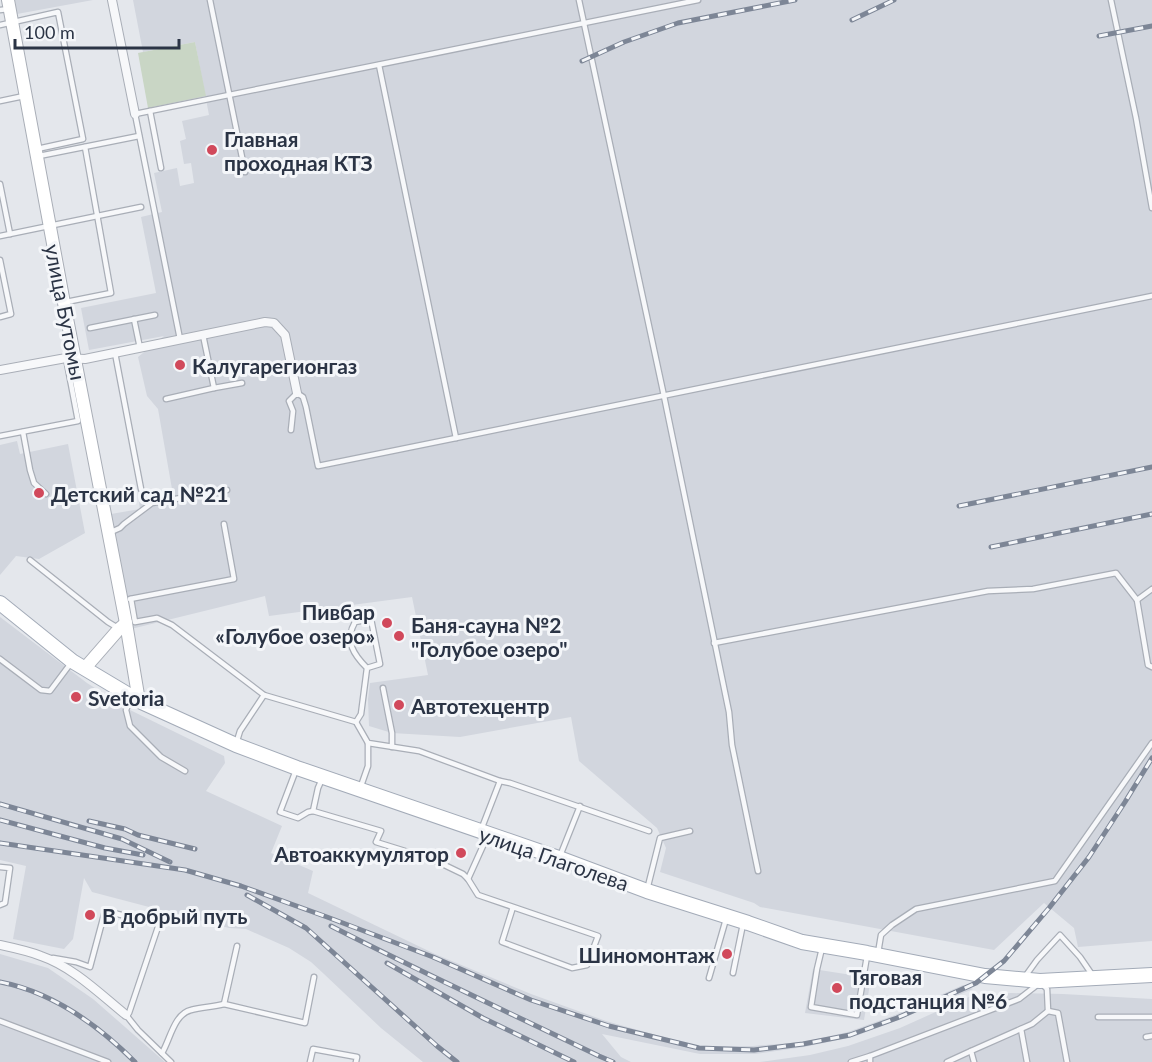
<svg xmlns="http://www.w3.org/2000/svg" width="1152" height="1062" font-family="Lato,sans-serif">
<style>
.built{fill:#d2d6de}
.green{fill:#c9d6c5}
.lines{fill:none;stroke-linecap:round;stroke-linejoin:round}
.lane-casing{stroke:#a9aeb7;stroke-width:7}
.street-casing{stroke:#a9aeb7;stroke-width:10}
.secondary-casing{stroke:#a9aeb7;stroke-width:14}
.primary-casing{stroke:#a3abb8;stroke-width:16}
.lane{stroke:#f7f8fa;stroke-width:4.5}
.street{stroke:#f7f8fa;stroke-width:8}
.secondary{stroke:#fff;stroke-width:12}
.primary{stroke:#fff;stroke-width:14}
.rail-casing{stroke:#7d8696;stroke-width:5}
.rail{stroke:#f4f6f9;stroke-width:3;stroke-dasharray:9;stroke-linecap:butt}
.poi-dot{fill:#d1495b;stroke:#f4f6f9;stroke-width:2}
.labels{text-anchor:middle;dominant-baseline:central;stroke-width:6;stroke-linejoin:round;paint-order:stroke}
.poi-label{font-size:21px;font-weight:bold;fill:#2b3445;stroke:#f4f6f9;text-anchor:start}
.street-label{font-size:21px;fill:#2b3445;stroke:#f4f6f9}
</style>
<rect width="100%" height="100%" fill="#e4e7ec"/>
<g class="built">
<polygon points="15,0 93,0 17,14"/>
<polygon points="133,0 1152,0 1152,941 1078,947 1074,928 1044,903 994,950 760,907 754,903 660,872 666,848 657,828 579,761 571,717 460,737 392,733 369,726 368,699 370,683 428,675 412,597 269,616 265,596 131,629 111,514 140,509 138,496 172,489 158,409 147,396 138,357 164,336 89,350 81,308 156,293 141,217 162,212 154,173 177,168 180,186 194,183 191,163 184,164 180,141 186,139 182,121 209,115 195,42 143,52"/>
<polygon points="17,441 20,454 68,444 85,533 39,559 16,556 0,575 0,445"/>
<polygon points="0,617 87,683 130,710 224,756 225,763 206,791 282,826 271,853 313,871 308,893 435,954 531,994 606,1021 695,1046 753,1046 803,1042 848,1032 895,1015 963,985 973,989 893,1022 853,1037 804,1047 755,1054 700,1054 602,1034 621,1057 631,1062 423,1062 381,1028 324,974 311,962 289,948 246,929 229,928 92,892 84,878 73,939 64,949 13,939 26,866 0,860"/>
<polygon points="0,954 48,968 93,999 165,1062 0,1062"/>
<polygon points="813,969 871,978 864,1020 805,1013"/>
<polygon points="1011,993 1063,994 1152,999 1152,1062 760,1062 810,1055 848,1046 900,1028 969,997"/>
</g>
<polygon class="green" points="195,42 206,96 148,108 138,53"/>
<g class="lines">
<g class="lane-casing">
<g id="lane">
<polyline points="210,0 245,172"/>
<polyline points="579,0 664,396 729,712 732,745 758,871"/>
<polyline points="1111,0 1136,118 1152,208"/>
<polyline points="0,10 9,9"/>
<polyline points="0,25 58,12 83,139 37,149"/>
<polyline points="0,101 24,96"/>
<polyline points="150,111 161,168"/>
<polyline points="39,156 139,136"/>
<polyline points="0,184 10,234"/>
<polyline points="0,236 141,207"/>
<polyline points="0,260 11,314 0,317"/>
<polyline points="66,302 111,293 85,147"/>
<polyline points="134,319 140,348"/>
<polyline points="90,328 155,315"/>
<polyline points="203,335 214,388 242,383"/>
<polyline points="180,339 135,114 698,0"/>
<polyline points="115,353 141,489"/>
<polyline points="166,399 214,388"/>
<polyline points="291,430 293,411 289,401 297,393 303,397 306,407 318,466 456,438 379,65"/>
<polyline points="23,432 30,470 34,483 46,494"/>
<polyline points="0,436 78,421 66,358"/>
<polyline points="456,438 1152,296"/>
<polyline points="111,532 120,528 124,524 152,503 227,490"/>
<polyline points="30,560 108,622 118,628"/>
<polyline points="130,599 234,579 224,524"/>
<polyline points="131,599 135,622 157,618 172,625 264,695 356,722 368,743 419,751 500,781 481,830"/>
<polyline points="1137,600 1148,665 1152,667"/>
<polyline points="714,643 988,591 1033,589 1116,573 1137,600 1152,589"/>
<polyline points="0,659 41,690 50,691 71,663"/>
<polyline points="383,688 392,733 392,747"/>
<polyline points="129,696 128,705 126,710 130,726 161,757 185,771"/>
<path d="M356 722 361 714 367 668 380 664 371 619 355 622C344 641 354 655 367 668"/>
<polyline points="236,744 240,731 264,695"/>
<polyline points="296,770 280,812 298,818 308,812 313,811 381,831 376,842 434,860 463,874 468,879 478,895 598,936 587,965 572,968 502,942 513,907"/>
<polyline points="500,781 510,783 649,831"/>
<polyline points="361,786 368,766 368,743"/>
<polyline points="313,811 318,788 322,779"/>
<polyline points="560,856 580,806"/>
<polyline points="0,867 10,868 5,903 0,905"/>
<polyline points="468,879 487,837"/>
<polyline points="647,890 660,838 690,831"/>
<polyline points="822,948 817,969 811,1007 857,1015 867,956"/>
<polyline points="878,953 881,935 892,925 916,909 1055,881 1152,743"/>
<polyline points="53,958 76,962 90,967 105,911 159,924 129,1013 126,1015 138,1030 171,1062"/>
<polyline points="733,973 743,924"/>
<polyline points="709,978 726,919"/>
<polyline points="1024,978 1037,960 1060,935 1080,957 1093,976"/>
<polyline points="224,1004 237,946"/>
<polyline points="1048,1011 1058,1013 1067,1062"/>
<polyline points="1098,1017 1152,1017"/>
<polyline points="0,1021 108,1062"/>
<polyline points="1021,1029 1027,1062"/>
<polyline points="1146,1037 1152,1036"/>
<path d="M162 1053C170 1040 174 1014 191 1010 202 1007 213 1007 224 1004L305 1023 314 977"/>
<polyline points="310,1062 313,1049 357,1057 356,1062"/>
<polyline points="851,1062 870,1056"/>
<polyline points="870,1062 870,1056 1019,999 1037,985"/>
<polyline points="947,1062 971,1051"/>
<polyline points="974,1062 971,1051 1032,1024 1048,1011 1047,989 1042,984"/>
</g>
</g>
<g class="street-casing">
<g id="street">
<polyline points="112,0 135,114"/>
<polyline points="0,370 66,358 85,359 265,322 274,323 285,335 297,393"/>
<path d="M0 945C14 948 28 951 41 956 73 967 100 994 126 1015"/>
</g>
</g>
<g class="secondary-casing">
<g id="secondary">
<polyline points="8,0 64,303 126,623 139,701"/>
<polyline points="85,668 119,629 126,623"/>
</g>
</g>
<g class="primary-casing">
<polyline id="primary" points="0,603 72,661 139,701 236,745 297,768 559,858 647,891 748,923 802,942 867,953 985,976 1040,981 1152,975"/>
</g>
<use href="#lane" class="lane"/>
<use href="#street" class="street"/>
<use href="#secondary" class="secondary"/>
<use href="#primary" class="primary"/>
<g class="rail-casing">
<g id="rail">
<polyline points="852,20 894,0"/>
<polyline points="1099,36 1152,26"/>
<polyline points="582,61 624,42 678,23 795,0"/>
<polyline points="959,506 1152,467"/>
<polyline points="991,547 1152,514"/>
<polyline points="0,804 122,839 170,862"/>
<polyline points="0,820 105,848 143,855"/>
<polyline points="89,821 125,829 138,835 195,849"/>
<polyline points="0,843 185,870 241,886 327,917 433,957 531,1000 609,1026 699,1048 754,1050 803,1044 850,1035 897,1018 976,983 1004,961 1049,908 1089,857 1125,802 1152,758"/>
<polyline points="247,895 306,928 437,1046 457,1062"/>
<path d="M331 926C419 971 510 1013 599 1056L613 1062"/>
<polyline points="387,963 483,1018 574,1062"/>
<path d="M0 982C52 992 98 1025 135 1062"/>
</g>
</g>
<use href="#rail" class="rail"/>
</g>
<g class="poi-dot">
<circle cx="212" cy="150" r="6"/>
<circle cx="180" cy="365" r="6"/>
<circle cx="39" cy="493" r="6"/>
<circle cx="387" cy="623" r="6"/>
<circle cx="399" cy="636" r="6"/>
<circle cx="76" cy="697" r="6"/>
<circle cx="399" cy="705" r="6"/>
<circle cx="461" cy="853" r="6"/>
<circle cx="90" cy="915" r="6"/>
<circle cx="727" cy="954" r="6"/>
<circle cx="837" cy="988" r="6"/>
</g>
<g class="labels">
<g class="poi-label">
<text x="224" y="138">Главная<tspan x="224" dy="24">проходная КТЗ</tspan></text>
<text x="192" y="365">Калугарегионгаз</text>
<text x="51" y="493">Детский сад №21</text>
<text x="375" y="611" text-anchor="end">Пивбар<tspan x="375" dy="24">«Голубое озеро»</tspan></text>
<text x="411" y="624">Баня-сауна №2<tspan x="411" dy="24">"Голубое озеро"</tspan></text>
<text x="88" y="697">Svetoria</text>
<text x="411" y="705">Автотехцентр</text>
<text x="449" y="853" text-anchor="end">Автоаккумулятор</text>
<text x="102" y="915">В добрый путь</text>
<text x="715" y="954" text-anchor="end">Шиномонтаж</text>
<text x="849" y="976">Тяговая<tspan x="849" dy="24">подстанция №6</tspan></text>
</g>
<g class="street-label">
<text transform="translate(66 312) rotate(79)">улица Бутомы</text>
<text transform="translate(554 858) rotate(19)">улица Глаголева</text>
</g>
</g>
<path d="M15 39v9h164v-9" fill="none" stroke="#2b3445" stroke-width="3"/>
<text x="24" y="39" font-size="18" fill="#2b3445" stroke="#f4f6f9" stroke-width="4.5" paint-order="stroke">100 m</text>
</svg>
